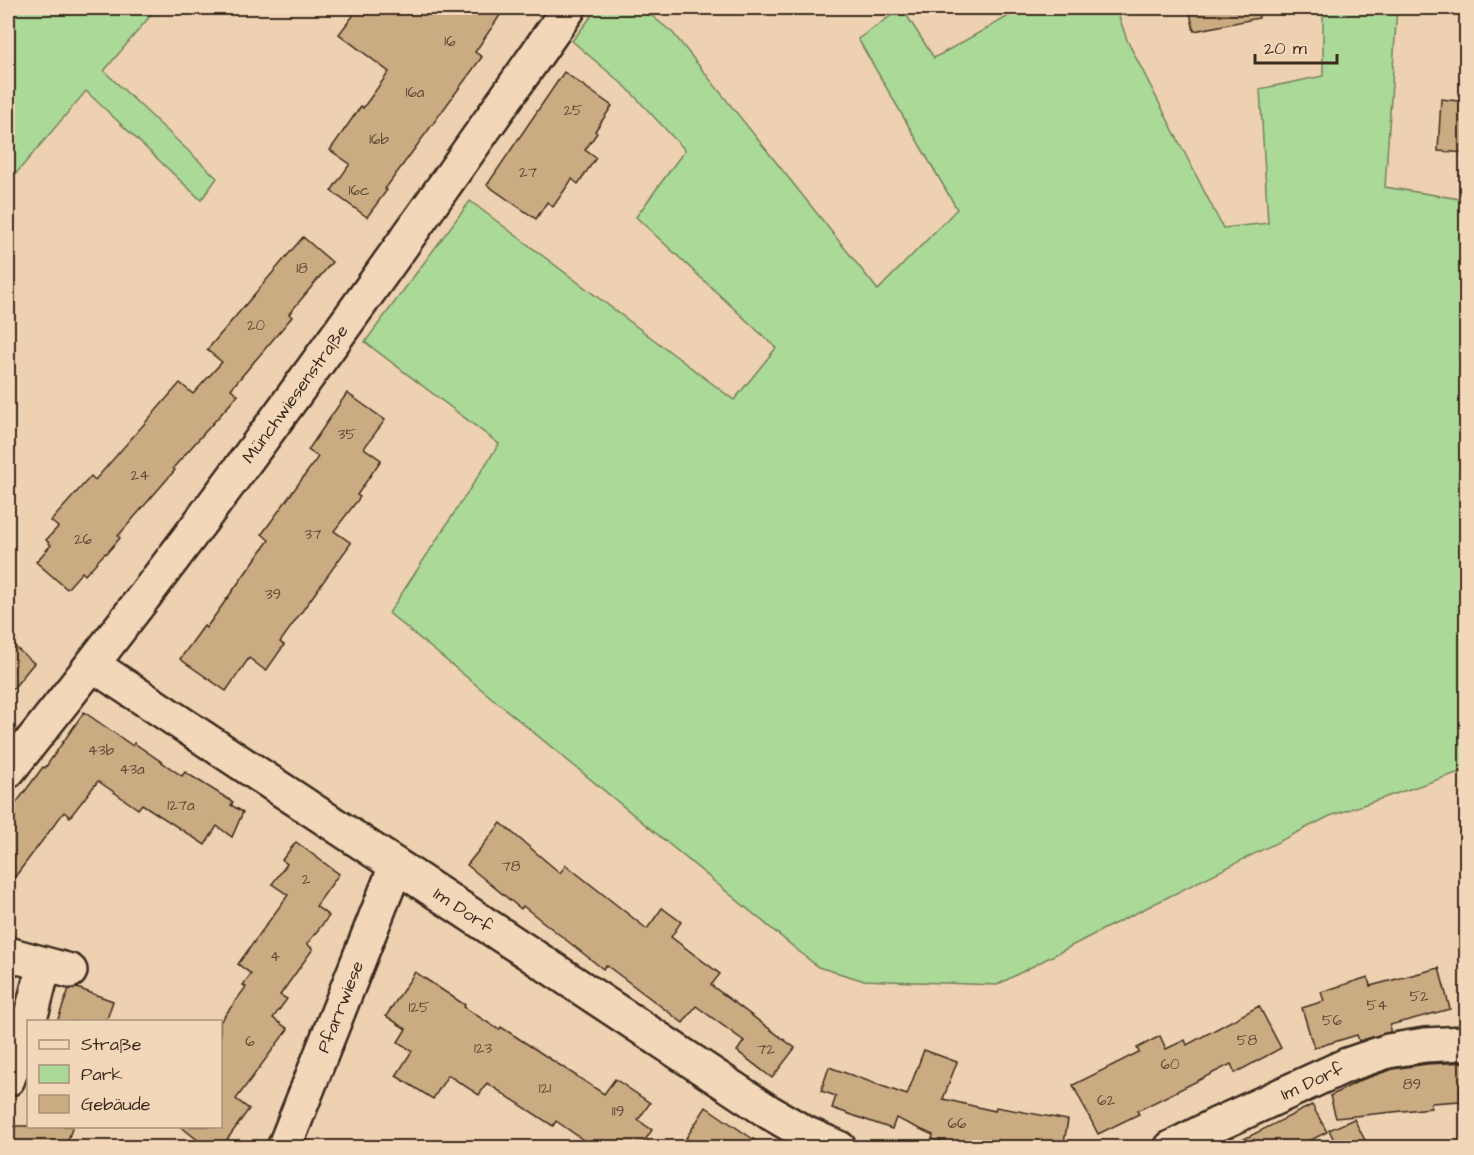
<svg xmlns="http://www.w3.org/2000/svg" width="1474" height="1155" font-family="'Architects Daughter',sans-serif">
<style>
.green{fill:#abd998;stroke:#73825b;stroke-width:1.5}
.building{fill:#cbab82;stroke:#3b2a1e;stroke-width:1.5}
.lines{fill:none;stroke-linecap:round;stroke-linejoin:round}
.minor-casing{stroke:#3b2a1e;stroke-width:38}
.minor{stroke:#f2d8b9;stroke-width:33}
.labels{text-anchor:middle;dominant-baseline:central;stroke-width:4.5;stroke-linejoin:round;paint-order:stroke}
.number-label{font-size:15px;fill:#5f4a37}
.street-label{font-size:18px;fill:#3b2a1e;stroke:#f2d8b9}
</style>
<rect width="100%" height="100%" fill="#edd1b0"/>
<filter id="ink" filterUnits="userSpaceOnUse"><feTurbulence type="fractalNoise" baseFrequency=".0167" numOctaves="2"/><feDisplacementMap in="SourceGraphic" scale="12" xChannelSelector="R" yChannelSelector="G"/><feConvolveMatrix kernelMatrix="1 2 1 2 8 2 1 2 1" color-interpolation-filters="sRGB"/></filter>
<g filter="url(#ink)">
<g class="green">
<polygon points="8,8 157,8 104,71 217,178 201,200 86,91 8,183"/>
<polygon points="598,8 642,8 673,33 878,290 957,209 858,39 902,8 934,58 1023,8 1116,8 1127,40 1223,228 1268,223 1260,89 1323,76 1323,8 1397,8 1385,187 1466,200 1466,770 1330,816 1100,931 997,985 862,980 818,967 389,613 499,444 365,342 470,201 734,400 776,348 636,217 685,150 626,87 572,41"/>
</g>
<g class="building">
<polygon points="359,8 505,8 475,52 482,57 385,189 387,190 367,217 331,191 350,164 330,150 361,106 363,108 389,72 339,34"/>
<polygon points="1189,8 1258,8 1259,18 1194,31"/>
<polygon points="564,72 612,106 595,131 597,133 585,150 596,158 578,184 572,179 553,207 547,202 536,219 487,185"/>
<polygon points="1441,99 1467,102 1467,153 1438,151"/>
<polygon points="303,237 332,262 289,314 292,317 231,389 238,395 173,468 175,470 118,536 120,538 106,554 105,553 85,575 82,572 67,589 36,562 51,545 46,540 58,527 51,521 91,476 95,480 180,383 193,394 222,362 207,350"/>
<polygon points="347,393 385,420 364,448 381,460 357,495 360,497 334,531 351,543 280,642 284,645 266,671 249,658 226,691 180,659 204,626 206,628 269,540 262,534 318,457 308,450"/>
<polygon points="8,641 34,663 8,695"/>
<polygon points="84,712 133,746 134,743 182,776 185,772 233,802 231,805 243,812 232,837 217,826 205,845 142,804 138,809 98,781 70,817 64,812 8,886 8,814 43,767 45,768"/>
<polygon points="501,823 560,873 566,865 647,929 662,908 681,922 671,937 720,974 711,985 795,1048 772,1078 737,1051 744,1041 696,1006 683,1023 606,965 603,969 523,906 521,909 467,865"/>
<polygon points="296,842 339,874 316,906 329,916 307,944 313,949 280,995 287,999 273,1018 288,1029 236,1099 249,1109 221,1148 208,1148 180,1126 220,1126 220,1022 246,987 243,985 251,974 238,964 288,895 272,884 287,864 282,860"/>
<polygon points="1439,968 1450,1009 1390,1025 1390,1032 1359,1041 1357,1035 1314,1048 1302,1008 1324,1001 1321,992 1368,977 1370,986"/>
<polygon points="415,972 465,1005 464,1007 499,1030 501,1027 604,1094 615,1079 650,1103 638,1120 652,1130 640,1148 595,1148 556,1121 553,1126 487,1083 479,1095 448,1075 433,1099 396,1076 412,1051 398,1042 406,1029 386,1016"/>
<polygon points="77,988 113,1001 106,1022 57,1022 69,989"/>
<polygon points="1259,1006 1281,1048 1235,1073 1231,1064 1137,1111 1139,1114 1098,1134 1073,1085 1139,1052 1137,1048 1160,1036 1166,1049 1185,1040 1187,1045"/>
<polygon points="924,1050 957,1062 943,1099 995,1111 996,1107 1068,1120 1063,1148 1008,1148 975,1142 974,1148 970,1148 932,1139 933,1135 896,1118 892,1129 832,1108 836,1096 821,1091 829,1067 907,1095"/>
<polygon points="1467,1062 1467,1091 1460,1090 1461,1101 1431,1103 1431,1108 1336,1118 1330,1096 1361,1080 1393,1069 1427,1064"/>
<polygon points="1312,1105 1327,1132 1295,1148 1226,1148"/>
<polygon points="706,1107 766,1148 700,1148 686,1138"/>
<polygon points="1354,1119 1369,1148 1338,1148 1329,1130"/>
<polygon points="8,1126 73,1126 65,1148 29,1148 8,1139"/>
</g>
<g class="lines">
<g class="minor-casing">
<g id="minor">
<path id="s1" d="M93 665 769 1112 805 1133 839 1148"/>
<path id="s2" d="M8 771C206 524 388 267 569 8"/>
<polyline points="8,954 70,971"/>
<polyline points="8,1079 33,1008 44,965"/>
<path id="s3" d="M284 1148 396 866"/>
<path id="s4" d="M1171 1148 1218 1124 1347 1065 1388 1051 1425 1045 1466 1043"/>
</g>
</g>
<use href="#minor" class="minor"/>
</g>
</g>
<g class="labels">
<g class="number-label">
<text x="450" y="41">16</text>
<text x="415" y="92">16a</text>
<text x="573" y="110">25</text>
<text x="379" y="139">16b</text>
<text x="528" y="172">27</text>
<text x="359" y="190">16c</text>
<text x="302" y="268">18</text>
<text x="256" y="325">20</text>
<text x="347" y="434">35</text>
<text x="140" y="475">24</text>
<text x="313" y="534">37</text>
<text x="83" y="539">26</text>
<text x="273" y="594">39</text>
<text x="101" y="750">43b</text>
<text x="132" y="769">43a</text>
<text x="181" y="805">127a</text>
<text x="511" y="866">78</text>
<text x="306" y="879">2</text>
<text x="275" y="956">4</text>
<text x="1419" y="996">52</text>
<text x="1377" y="1005">54</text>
<text x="419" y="1007">125</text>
<text x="1332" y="1020">56</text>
<text x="1247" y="1040">58</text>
<text x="250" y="1041">6</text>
<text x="483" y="1048">123</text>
<text x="766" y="1049">72</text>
<text x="1170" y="1064">60</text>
<text x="1412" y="1084">89</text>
<text x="545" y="1088">121</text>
<text x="1106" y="1100">62</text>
<text x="618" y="1111">119</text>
<text x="957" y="1123">66</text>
</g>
<g class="street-label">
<text stroke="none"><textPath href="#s2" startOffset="474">Münchwiesenstraße</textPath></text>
<text stroke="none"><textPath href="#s1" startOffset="444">Im Dorf</textPath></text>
<text stroke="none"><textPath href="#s3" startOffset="152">Pfarrwiese</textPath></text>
<text stroke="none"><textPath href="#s4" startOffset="156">Im Dorf</textPath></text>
</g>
</g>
<rect width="1474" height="1155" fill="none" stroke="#f2d8b9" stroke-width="30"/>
<rect x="15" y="15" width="1444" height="1125" fill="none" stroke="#3b2a1e" stroke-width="2" filter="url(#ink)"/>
<rect x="27" y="1020" width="195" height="108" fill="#f2d8b9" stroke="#a9927b" stroke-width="1.5"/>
<rect x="39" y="1040" width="30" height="9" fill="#f2d8b9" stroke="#a9927b" stroke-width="1.5"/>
<text x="81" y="1050" font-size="18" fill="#3b2a1e">Straße</text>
<rect x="39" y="1065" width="30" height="18" fill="#abd998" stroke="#a9927b" stroke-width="1.5"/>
<text x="81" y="1080" font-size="18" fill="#3b2a1e">Park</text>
<rect x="39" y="1095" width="30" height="18" fill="#cbab82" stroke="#a9927b" stroke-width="1.5"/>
<text x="81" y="1110" font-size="18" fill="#3b2a1e">Gebäude</text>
<path d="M1255 54v9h82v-9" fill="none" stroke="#3b2a1e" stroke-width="3"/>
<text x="1264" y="54" font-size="18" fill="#3b2a1e" stroke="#f2d8b9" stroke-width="4.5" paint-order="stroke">20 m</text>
</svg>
